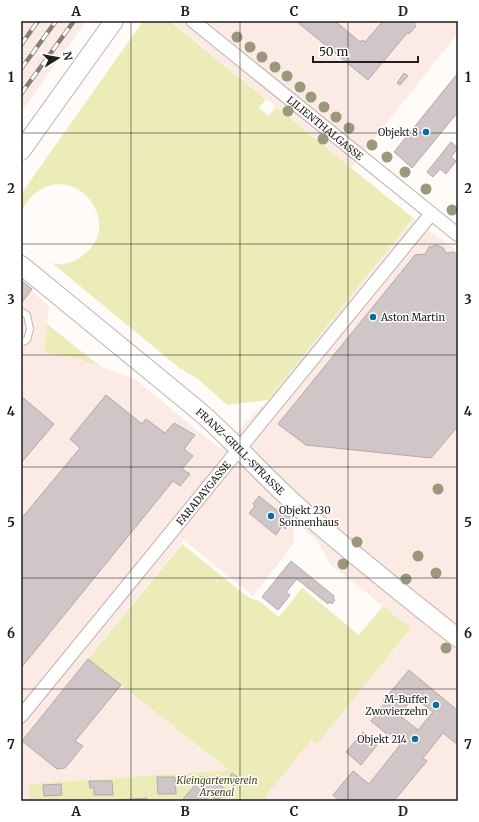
<svg xmlns="http://www.w3.org/2000/svg" width="479" height="822" font-family="Merriweather,serif">
<style>
.built{fill:#fcebe4}
.green{fill:#ececb8}
.building{fill:#d0c6c7;stroke:#b3a9aa;fill-rule:evenodd}
.lines{fill:none;stroke-linecap:round;stroke-linejoin:round}
.lane-casing{stroke:#bcb3b0;stroke-width:8}
.street-casing{stroke:#bcb3b0;stroke-width:15}
.secondary-casing{stroke:#bcb3b0;stroke-width:20}
.lane{stroke:#fff;stroke-width:6}
.street{stroke:#fff;stroke-width:13}
.secondary{stroke:#fff;stroke-width:18}
.rail-casing{stroke:#827f7d;stroke-width:4.5}
.rail{stroke:#fff;stroke-width:3;stroke-dasharray:9;stroke-linecap:butt}
.tree{fill:#9b997c}
.grid{fill:none;stroke:#201d1c;stroke-width:1;stroke-opacity:0.55}
.poi-dot{fill:#0b6d9b;stroke:#fff;stroke-width:1.5}
.labels{text-anchor:middle;dominant-baseline:central;stroke-width:3;stroke-linejoin:round;paint-order:stroke}
.street-label{font-size:10px;fill:#201d1c;stroke:#fff}
.poi-label{font-size:10px;fill:#201d1c;stroke:#fff;text-anchor:end}
.park-label{font-size:10px;font-style:italic;fill:#4a4916;stroke:#fff}
.neatline{fill:none;stroke:#201d1c;stroke-width:1.5}
.grid-label{font-size:13px;text-anchor:middle;font-weight:bold;fill:#201d1c}
</style>
<rect width="100%" height="100%" fill="#fefbf9"/>
<g class="built">
<polygon points="21,21 86,21 21,112"/>
<polygon points="171,21 458,21 458,33 351,168"/>
<polygon points="413,218 458,252 458,801 270,801 265,797 311,739 317,744 411,628 330,564 317,540 293,520 294,543 253,596 184,540 88,659 229,770 29,784 29,801 21,801 21,280 49,307 44,352 79,359 135,379 220,449 268,400"/>
</g>
<g class="green">
<path d="M143 21H170L266 99 259 108 268 116 276 107 413 218 268 400 227 405 198 379 178 367 52 263C64 266 76 262 86 253 123 221 75 162 36 193 29 198 23 206 21 215V194Z"/>
<polygon points="47,324 101,367 79,359 44,352"/>
<polygon points="182,544 248,597 259,601 279,617 302,588 359,635 383,606 411,628 317,744 311,740 265,797 270,801 29,801 29,784 229,770 88,659"/>
</g>
<g class="building">
<polygon points="296,21 335,21 360,42 362,40 365,42 383,21 416,21 414,24 416,26 409,34 407,33 368,80"/>
<polygon points="404,73 408,76 400,85 397,83"/>
<polygon points="458,73 458,112 412,168 394,152"/>
<polygon points="451,142 458,148 451,157 456,161 446,174 440,169 433,177 427,172"/>
<polygon points="437,245 443,248 446,253 454,252 458,256 458,426 431,458 306,445 278,424 415,255 425,254 429,247"/>
<polygon points="21,280 32,289 23,301 21,299"/>
<polygon points="106,395 142,424 146,419 165,433 174,423 195,435 184,449 193,456 182,469 190,474 180,486 173,481 21,668 21,519 80,448 70,439"/>
<polygon points="21,396 54,424 21,463"/>
<polygon points="259,496 279,512 280,510 293,519 285,529 282,526 276,535 249,513 255,506 253,504"/>
<polygon points="291,561 334,596 333,598 335,600 332,604 330,602 328,604 297,579 286,592 290,595 278,610 262,597"/>
<polygon points="88,659 121,685 75,741 83,746 65,768 57,769 22,741"/>
<path d="M409 670 457 710 458 709V745L443 733 423 758 427 761 394 801H340L333 795 353 771 369 784 400 745 371 721 385 703 383 701ZM414 697 433 712 418 730 399 715Z"/>
<polygon points="363,732 377,745 361,765 346,752"/>
<polygon points="232,773 240,779 234,786 228,781"/>
<polygon points="157,777 175,777 176,794 158,794"/>
<polygon points="200,777 210,777 227,791 218,801 196,783"/>
<polygon points="89,781 112,781 113,795 94,795 94,788 90,788"/>
<polygon points="61,784 62,795 44,796 43,785"/>
<polygon points="195,785 209,797 205,801 185,801 183,799"/>
<polygon points="147,798 147,801 117,800"/>
</g>
<g class="lines">
<g class="lane-casing">
<polyline id="lane" points="21,311 27,315 30,329 27,340 21,343"/>
</g>
<g class="street-casing">
<g id="street">
<path id="s1" d="M193 21 458 235"/>
<path id="s2" d="M21 716 431 214"/>
</g>
</g>
<g class="secondary-casing">
<g id="secondary">
<polyline points="21,151 114,21"/>
<path id="s3" d="M21 265 199 411C236 443 267 480 304 512 354 555 406 597 458 638"/>
</g>
</g>
<use href="#lane" class="lane"/>
<use href="#street" class="street"/>
<use href="#secondary" class="secondary"/>
<g class="rail-casing">
<g id="rail">
<polyline points="21,45 38,21"/>
<polyline points="21,69 56,21"/>
<polyline points="21,94 74,21"/>
</g>
</g>
<use href="#rail" class="rail"/>
</g>
<g class="tree">
<circle cx="237" cy="37" r="5.5"/>
<circle cx="250" cy="47" r="5.5"/>
<circle cx="262" cy="57" r="5.5"/>
<circle cx="275" cy="67" r="5.5"/>
<circle cx="287" cy="76" r="5.5"/>
<circle cx="300" cy="87" r="5.5"/>
<circle cx="311" cy="97" r="5.5"/>
<circle cx="324" cy="107" r="5.5"/>
<circle cx="288" cy="111" r="5.5"/>
<circle cx="336" cy="117" r="5.5"/>
<circle cx="349" cy="128" r="5.5"/>
<circle cx="323" cy="139" r="5.5"/>
<circle cx="372" cy="145" r="5.5"/>
<circle cx="387" cy="157" r="5.5"/>
<circle cx="405" cy="172" r="5.5"/>
<circle cx="426" cy="189" r="5.5"/>
<circle cx="452" cy="210" r="5.5"/>
<circle cx="438" cy="489" r="5.5"/>
<circle cx="357" cy="542" r="5.5"/>
<circle cx="418" cy="556" r="5.5"/>
<circle cx="343" cy="564" r="5.5"/>
<circle cx="436" cy="573" r="5.5"/>
<circle cx="406" cy="579" r="5.5"/>
<circle cx="446" cy="648" r="5.5"/>
</g>
<path class="grid" d="M131 21V801M240 21V801M348 21V801M21 133H458M21 244H458M21 355H458M21 467H458M21 578H458M21 689H458"/>
<g class="poi-dot">
<circle cx="426" cy="132" r="4"/>
<circle cx="373" cy="317" r="4"/>
<circle cx="271" cy="516" r="4"/>
<circle cx="436" cy="705" r="4"/>
<circle cx="415" cy="739" r="4"/>
</g>
<g class="labels">
<g class="street-label">
<text stroke="none"><textPath href="#s1" startOffset="170">LILIENTHALGASSE</textPath></text>
<text stroke="none"><textPath href="#s3" startOffset="288">FRANZ-GRILL-STRASSE</textPath></text>
<text stroke="none"><textPath href="#s2" startOffset="288">FARADAYGASSE</textPath></text>
</g>
<g class="poi-label">
<text x="418" y="132">Objekt 8</text>
<text x="381" y="317" text-anchor="start">Aston Martin</text>
<text x="279" y="510" text-anchor="start">Objekt 230<tspan x="279" dy="12">Sonnenhaus</tspan></text>
<text x="428" y="699">M-Buffet<tspan x="428" dy="12">Zwovierzehn</tspan></text>
<text x="407" y="739">Objekt 214</text>
</g>
<g class="park-label">
<text x="217" y="780">Kleingartenverein<tspan x="217" dy="12">Arsenal</tspan></text>
</g>
</g>
<rect width="479" height="822" fill="none" stroke="#ffffff" stroke-width="44"/>
<g transform="translate(58 58) rotate(79)" stroke="#ffffff" stroke-width="3" paint-order="stroke">
<path d="M0-3L7 15L0 10L-7 15Z" fill="#201d1c"/>
<text y="-6" font-size="11" font-weight="bold" text-anchor="middle" fill="#201d1c">N</text>
</g>
<path d="M313 56v6h105v-6" fill="none" stroke="#201d1c" stroke-width="2"/>
<text x="319" y="56" font-size="12" fill="#201d1c" stroke="#ffffff" stroke-width="3" paint-order="stroke">50 m</text>
<rect x="22" y="22" width="435" height="778" class="neatline"/>
<g class="grid-label">
<text x="76" y="16">A</text>
<text x="185" y="16">B</text>
<text x="294" y="16">C</text>
<text x="403" y="16">D</text>
<text x="11" y="82">1</text>
<text x="468" y="82">1</text>
<text x="11" y="193">2</text>
<text x="468" y="193">2</text>
<text x="11" y="304">3</text>
<text x="468" y="304">3</text>
<text x="11" y="416">4</text>
<text x="468" y="416">4</text>
<text x="11" y="527">5</text>
<text x="468" y="527">5</text>
<text x="11" y="638">6</text>
<text x="468" y="638">6</text>
<text x="11" y="749">7</text>
<text x="468" y="749">7</text>
<text x="76" y="816">A</text>
<text x="185" y="816">B</text>
<text x="294" y="816">C</text>
<text x="403" y="816">D</text>
</g>
</svg>
